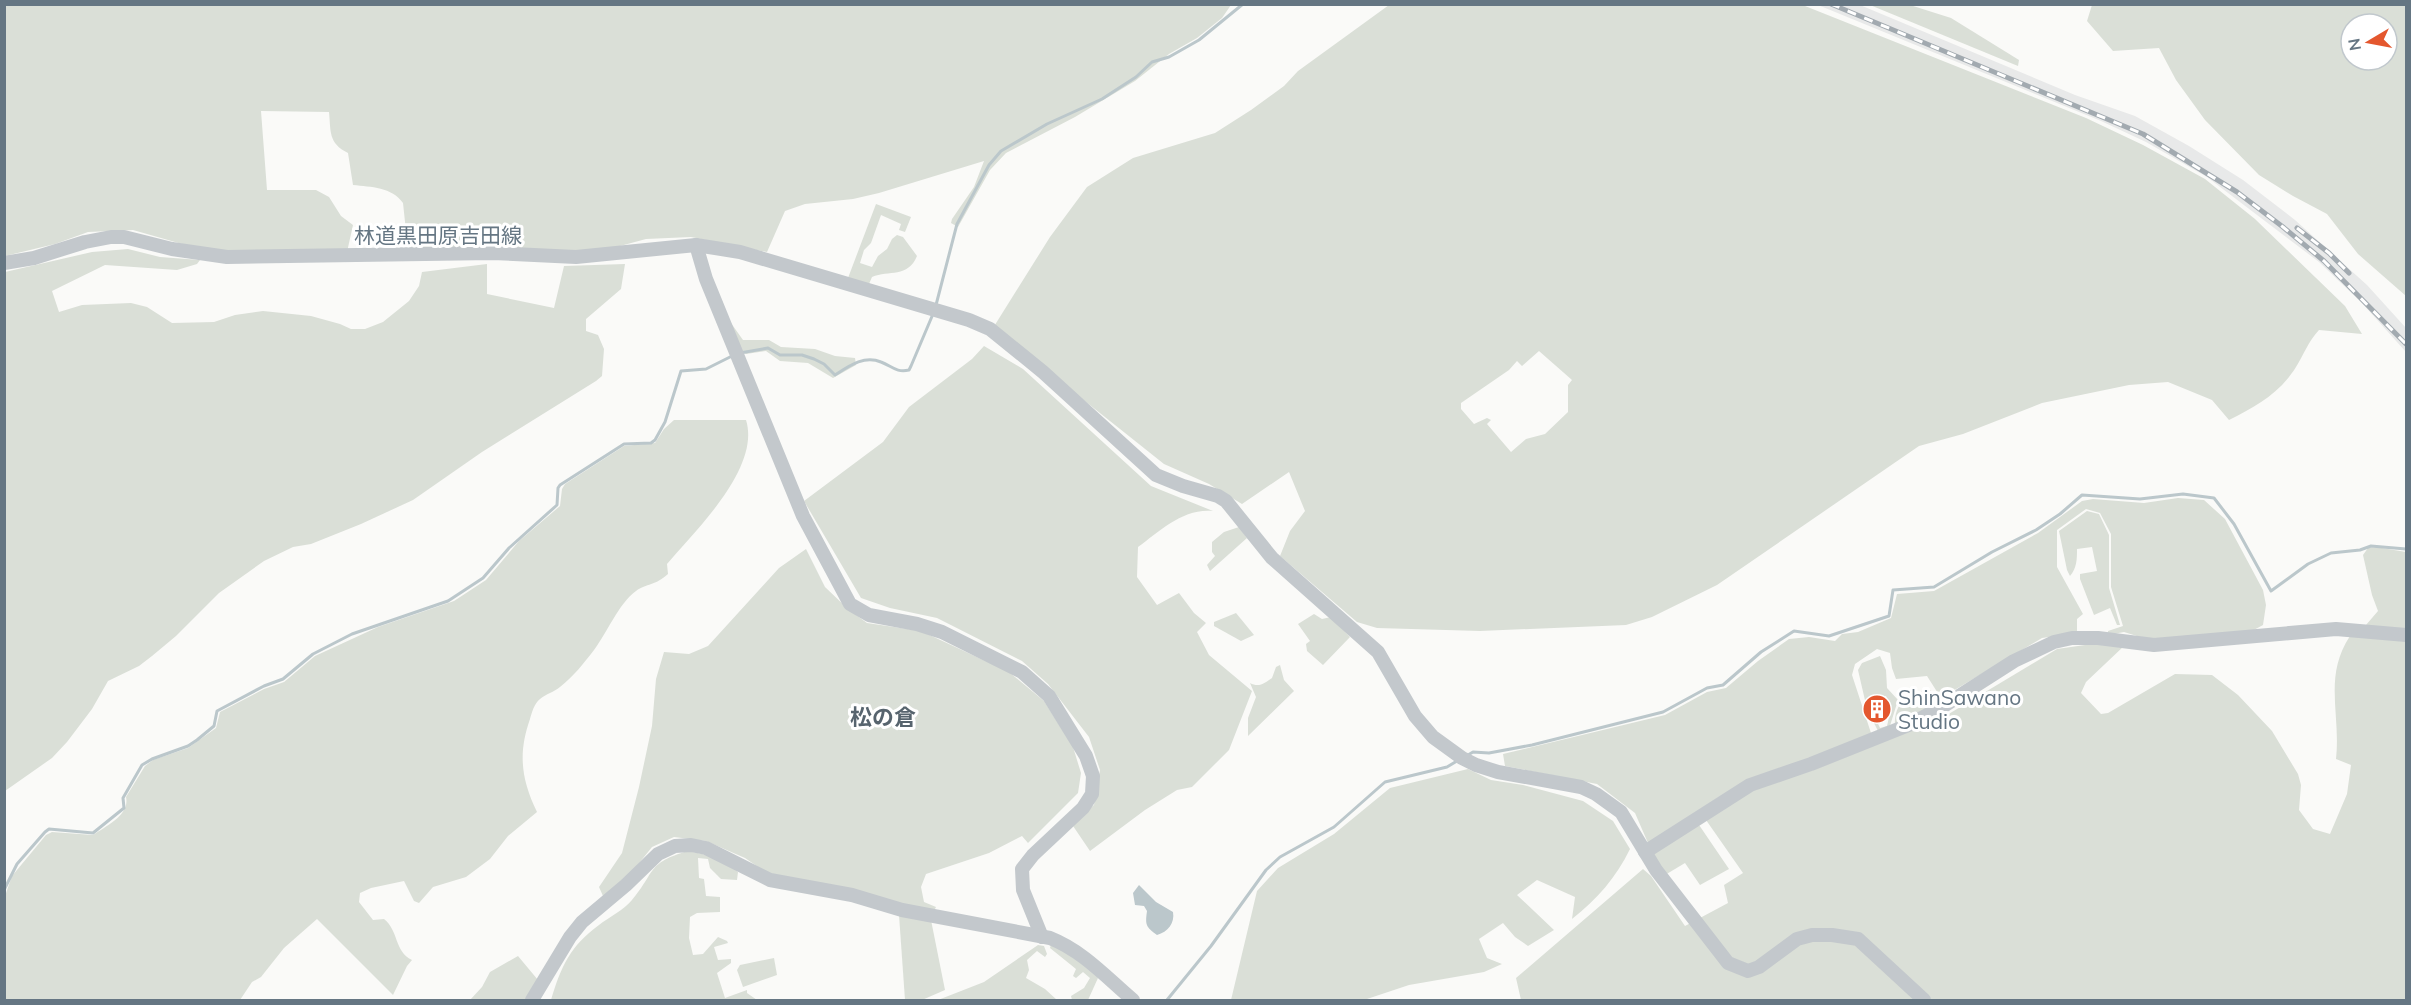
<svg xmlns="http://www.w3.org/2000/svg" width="2411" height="1005" font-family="Mulish,'Noto Sans JP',sans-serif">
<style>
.built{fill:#e8e9e9}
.green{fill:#dadfd7;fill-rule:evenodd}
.water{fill:#bbc7cb}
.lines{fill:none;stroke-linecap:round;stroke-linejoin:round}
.stream{stroke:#bbc7cb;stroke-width:3}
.minor{stroke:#c3c8cc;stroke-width:14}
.rail-casing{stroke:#a2aab0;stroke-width:5}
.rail{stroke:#fff;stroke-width:3;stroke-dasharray:9;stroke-linecap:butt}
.labels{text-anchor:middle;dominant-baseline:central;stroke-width:6;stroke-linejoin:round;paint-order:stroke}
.street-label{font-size:21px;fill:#657683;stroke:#fff}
.poi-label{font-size:21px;fill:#657683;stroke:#fff;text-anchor:start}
.neighbourhood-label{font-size:22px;font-weight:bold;fill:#57646e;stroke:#fff}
</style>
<rect width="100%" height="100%" fill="#fafaf8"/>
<polygon class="built" points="1818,5 1860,5 2075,95 2135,116 2189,146 2243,180 2295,220 2367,285 2406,328 2406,352 2361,302 2319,262 2207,177 2146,142 2101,121"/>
<g class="green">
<path d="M1800 4 2086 118 2143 145 2205 179 2255 219 2345 306 2362 334 2319 330C2308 342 2304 354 2296 367 2279 394 2256 406 2229 420L2212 400 2168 382 2129 385 2042 403 1963 434 1919 446 1717 585 1652 617 1626 625 1480 631 1377 628 1357 622 1280 556 1290 531 1305 511 1289 472 1242 504 1209 484 1164 464 993 328 1050 237 1087 187 1133 158 1215 133 1251 110 1284 86 1298 71 1389 5ZM1539 351 1572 380 1568 385V412L1545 434 1526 439 1511 452 1487 424 1491 420 1487 418 1474 424 1461 409V403L1509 370 1517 361 1522 366Z"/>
<path d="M4 5H1231L1222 18 1197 38 1169 54 1135 81 1075 117 1006 153 990 170 958 227 951 223 952 219 974 187 984 161 879 193 853 199 805 204 785 211 767 252 691 237 646 239 609 249 559 251 486 246 408 250 403 203C392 187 371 187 353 185L348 153C328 143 331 131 329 112L261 111 267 190H316L329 197 341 216 353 225 347 252 227 253 196 248 133 230 88 232 55 244 5 256Z"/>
<polygon points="1870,5 1910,5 1951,18 2019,60 2018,66"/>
<path d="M2092 5H2406V296L2358 254 2327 214 2293 196 2259 175 2205 120 2176 80 2159 48 2113 51 2087 21ZM2351 24H2387V60H2351Z"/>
<path d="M876 204 911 217 905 232 899 230 901 224 881 215 871 243 864 250 860 263 872 267 878 256 887 249 892 239 897 235 903 237 917 256C908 278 889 270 872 277L869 284 848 278Z"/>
<polygon points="128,249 160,257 200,260 197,264 177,270 105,265 52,291 59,312 82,305 131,303 147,307 172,323 214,322 235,315 263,311 311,316 340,324 351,329 365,329 383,322 409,301 419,286 422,272 487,264 487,294 554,308 564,266 625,264 621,289 586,319 586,331 598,335 604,349 602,376 596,381 482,452 413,500 361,524 311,544 293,547 264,561 219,593 176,636 152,656 139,666 108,681 92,709 67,742 52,758 5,791 5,272 92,252"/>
<polygon points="726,316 743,340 769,340 781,347 815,349 835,356 855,358 856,365 833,378 808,363 780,361 766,351 746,354 739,351"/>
<path d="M984 346 1023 369 1151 486 1213 511C1183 508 1160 531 1138 547L1137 577 1157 605 1179 593 1194 613 1206 623 1197 632 1209 655 1252 691 1229 750 1192 787 1177 790 1145 810 1090 851 1071 823 1094 805 1100 770 1089 737 1048 684 1022 661 937 618 890 608 861 598 804 501 883 442 909 407 972 359Z"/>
<path d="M674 420H746C761 468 695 531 667 564L668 574C655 586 647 583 636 591 619 603 607 633 594 650 584 663 573 677 560 687 554 692 546 694 540 699 534 704 532 712 530 719 518 753 521 779 537 812L508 836 490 859 466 877 433 887 419 903 414 901 404 881 371 888 360 893 359 902 373 920 384 919C399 931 394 951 412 960L407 966 393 995 317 919 284 948 261 977 252 982 240 1000H5V896L12 876 46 835 52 832 93 835C106 826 130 815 126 797L145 766 153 760 188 748 216 728 220 712 264 689 284 682 315 656 378 627 454 601 486 580 519 541 560 506 562 489 565 484 624 446 655 443 664 429Z"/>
<polygon points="2178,498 2204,500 2225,519 2263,590 2266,605 2263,625 2252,631 2153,641 2124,632 2108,635 2108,631 2123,626 2111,587 2111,534 2100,513 2086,509 2057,530 2057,567 2083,614 2077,619 2077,633 2042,638 1941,698 1927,676 1896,679 1892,668 1890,653 1877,649 1855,664 1852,675 1871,733 1810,760 1749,780 1719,797 1648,843 1635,813 1597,784 1505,766 1503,754 1665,715 1707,692 1726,688 1758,661 1789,639 1809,637 1835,641 1842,634 1858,632 1891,618 1897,594 1934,591 2038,533 2082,501 2093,499 2144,503"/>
<path d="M2087 511 2099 514 2109 535V588L2120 625H2117L2110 608 2094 615 2080 579V574L2097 571 2092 547 2077 549C2077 559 2077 568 2070 576L2067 570 2059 531Z"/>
<polygon points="1239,527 1247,538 1210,571 1207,565 1215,556 1212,552 1212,542 1224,532"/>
<polygon points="2376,547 2406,552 2406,631 2366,625 2378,611 2372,595 2363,555 2368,548"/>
<polygon points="806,549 825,587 848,609 867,623 921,631 1009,672 1044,701 1073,747 1081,773 1078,793 1028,843 1022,836 989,853 926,874 921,887 924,902 936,907 933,913 770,875 745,858 706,841 674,837 652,847 628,877 603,896 599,887 622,853 639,787 652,726 656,679 664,652 689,654 708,646 779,568"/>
<polygon points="1236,613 1254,635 1241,641 1214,626 1214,622"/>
<polygon points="1314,614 1322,619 1331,617 1350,637 1323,665 1307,651 1306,644 1310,641 1298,624"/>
<path d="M2350 636 2406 639V1000H1521L1516 978 1643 869 1651 876 1685 926 1728 903 1724 885 1743 873 1706 820 1754 789 1813 770 1942 718 2057 649 2099 643 2124 646 2086 682 2081 693 2101 714 2108 713 2175 674 2212 675 2238 695 2272 731 2298 774 2301 785 2299 810 2313 829 2330 834 2347 794 2351 765 2336 759C2341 714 2323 677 2350 636Z"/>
<path d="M1880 656 1886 670 1887 688 1898 700 1889 729 1879 733 1867 709 1858 670 1862 663ZM1886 696C1891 707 1890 714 1887 726L1880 728 1868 703 1876 698Z"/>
<path d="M1280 665 1284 680 1294 691 1248 736V718L1256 697 1250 683C1259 688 1265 683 1272 678L1276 667Z"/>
<path d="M1930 690 1935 699V708L1895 726C1893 702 1910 693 1930 690Z"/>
<path d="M1468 769 1491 780 1523 785 1583 801 1613 821 1630 849C1616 878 1597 899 1572 919L1575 897 1537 880 1517 895 1554 930 1528 946 1515 937 1503 923 1479 939 1487 958 1502 964 1484 972 1409 985 1364 1000H1231L1257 891 1278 868 1334 834 1390 788Z"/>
<polygon points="1697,822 1729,869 1700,885 1685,863 1665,875 1653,855 1654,848"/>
<path d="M688 851 721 858 738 872 737 880 721 879 710 868 708 859 698 858 699 878 704 879 706 896 720 897V912L697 913 690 917 689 938 693 955 703 954 718 937 727 941 728 943 714 947 718 960 731 959V963L717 973 725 998 747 990V993L757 1000H551C561 967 570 946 599 925 609 917 624 910 632 900 656 872 646 863 688 851Z"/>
<polygon points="899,915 931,920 945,990 922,1000 905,1000"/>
<polygon points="1051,944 1056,946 1095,972 1098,978 1088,1000 1072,1000 1071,996 1084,988 1090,978 1083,972 1076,978 1073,976 1076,969 1050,948"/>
<polygon points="1038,945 1044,946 1047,954 1045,957 1037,951 1027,960 1029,970 1026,978 1045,989 1057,1000 938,1000 984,982"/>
<polygon points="518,956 538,980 526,1000 470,1000 482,987 490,972"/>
<polygon points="774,958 777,975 743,987 737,970 740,965"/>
</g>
<path class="water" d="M1139 885 1156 902 1173 912C1175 923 1168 932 1157 935 1146 927 1145 925 1147 911L1144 906 1135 905 1133 893Z"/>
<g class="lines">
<g class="stream">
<polyline points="936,305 957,224 989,165 1001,151 1047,124 1102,99 1136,77 1152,62 1169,57 1199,40 1243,4"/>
<path d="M740 353 768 348 780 355H802L814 359 824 364 835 375C849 366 864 355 881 362 892 366 896 373 909 370L911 366 933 314"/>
<polyline points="1468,755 1473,752 1489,753 1532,745 1663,712 1707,688 1723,685 1761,652 1794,631 1829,636 1889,616 1893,590 1934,587 1992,552 2036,530 2060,514 2082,495 2140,499 2183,494 2214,498 2234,524 2271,591 2308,564 2331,553 2360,550 2371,546 2406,549"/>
<polyline points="4,890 17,864 45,832 49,829 93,833 124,808 123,798 142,765 152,759 188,746 197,740 214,726 217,711 264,686 283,679 313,654 352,634 448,601 483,578 509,548 557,505 558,488 560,485 624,444 651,443 655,440 665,422 681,371 706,369 734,355"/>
<polyline points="1167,1000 1211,946 1266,870 1280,857 1334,827 1385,782 1447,767 1457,761"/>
</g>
<g class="minor">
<polyline points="696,245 706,279 803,516 850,604 869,615 917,624 942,632 1022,672 1049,696 1086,756 1093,776 1092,794 1083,808 1033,855 1022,869 1023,890 1042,937"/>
<polyline points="4,263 34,258 85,242 111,237 124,237 172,249 227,257 493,253 576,257 696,245 740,252 969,320 990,329 1043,372 1156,475 1183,486 1218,496 1226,501 1272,558 1378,652 1415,716 1433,737 1462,758 1476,765 1498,772 1581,787 1596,794 1621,812 1656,870 1728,963 1748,971 1759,967 1797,939 1812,935 1832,935 1858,939 1924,1000"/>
<polyline points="1645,852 1750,785 1811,764 1911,724 1942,707 2014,661 2054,642 2072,638 2098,638 2154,645 2336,629 2406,635"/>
<path d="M532 1000 570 937 582 922 626 885 658 854 675 846 691 845 706 848 770 880 852 895 902 910 1050 938C1083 951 1107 978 1133 1000"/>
</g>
<g class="rail-casing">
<g id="rail">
<polyline points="1831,4 2143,134 2237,192 2283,227 2324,261 2406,344"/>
<polyline points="2297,228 2329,253 2349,273"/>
</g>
</g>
<use href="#rail" class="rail"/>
</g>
<defs>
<g id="building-disc" transform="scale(1.5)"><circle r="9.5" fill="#e4572e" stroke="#fff"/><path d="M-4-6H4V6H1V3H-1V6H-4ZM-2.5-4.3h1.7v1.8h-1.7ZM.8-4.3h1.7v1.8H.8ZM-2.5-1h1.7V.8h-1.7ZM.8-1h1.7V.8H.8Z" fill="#fff"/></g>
</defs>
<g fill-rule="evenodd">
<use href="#building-disc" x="1877" y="709"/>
</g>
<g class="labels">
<g class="street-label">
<text x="438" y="235">林道黒田原吉田線</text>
</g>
<g class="poi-label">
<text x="1898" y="697">ShinSawano<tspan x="1898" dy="24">Studio</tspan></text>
</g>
<g class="neighbourhood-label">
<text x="883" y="717">松の倉</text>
</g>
</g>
<rect width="2411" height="1005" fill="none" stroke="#657683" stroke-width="12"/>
<g transform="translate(2369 42) rotate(260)"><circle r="28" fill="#ffffff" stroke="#c1c8cd" stroke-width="1.5"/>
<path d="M0-4.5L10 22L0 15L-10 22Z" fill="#e4572e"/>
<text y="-9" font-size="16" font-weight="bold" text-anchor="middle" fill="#657683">N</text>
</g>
</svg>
